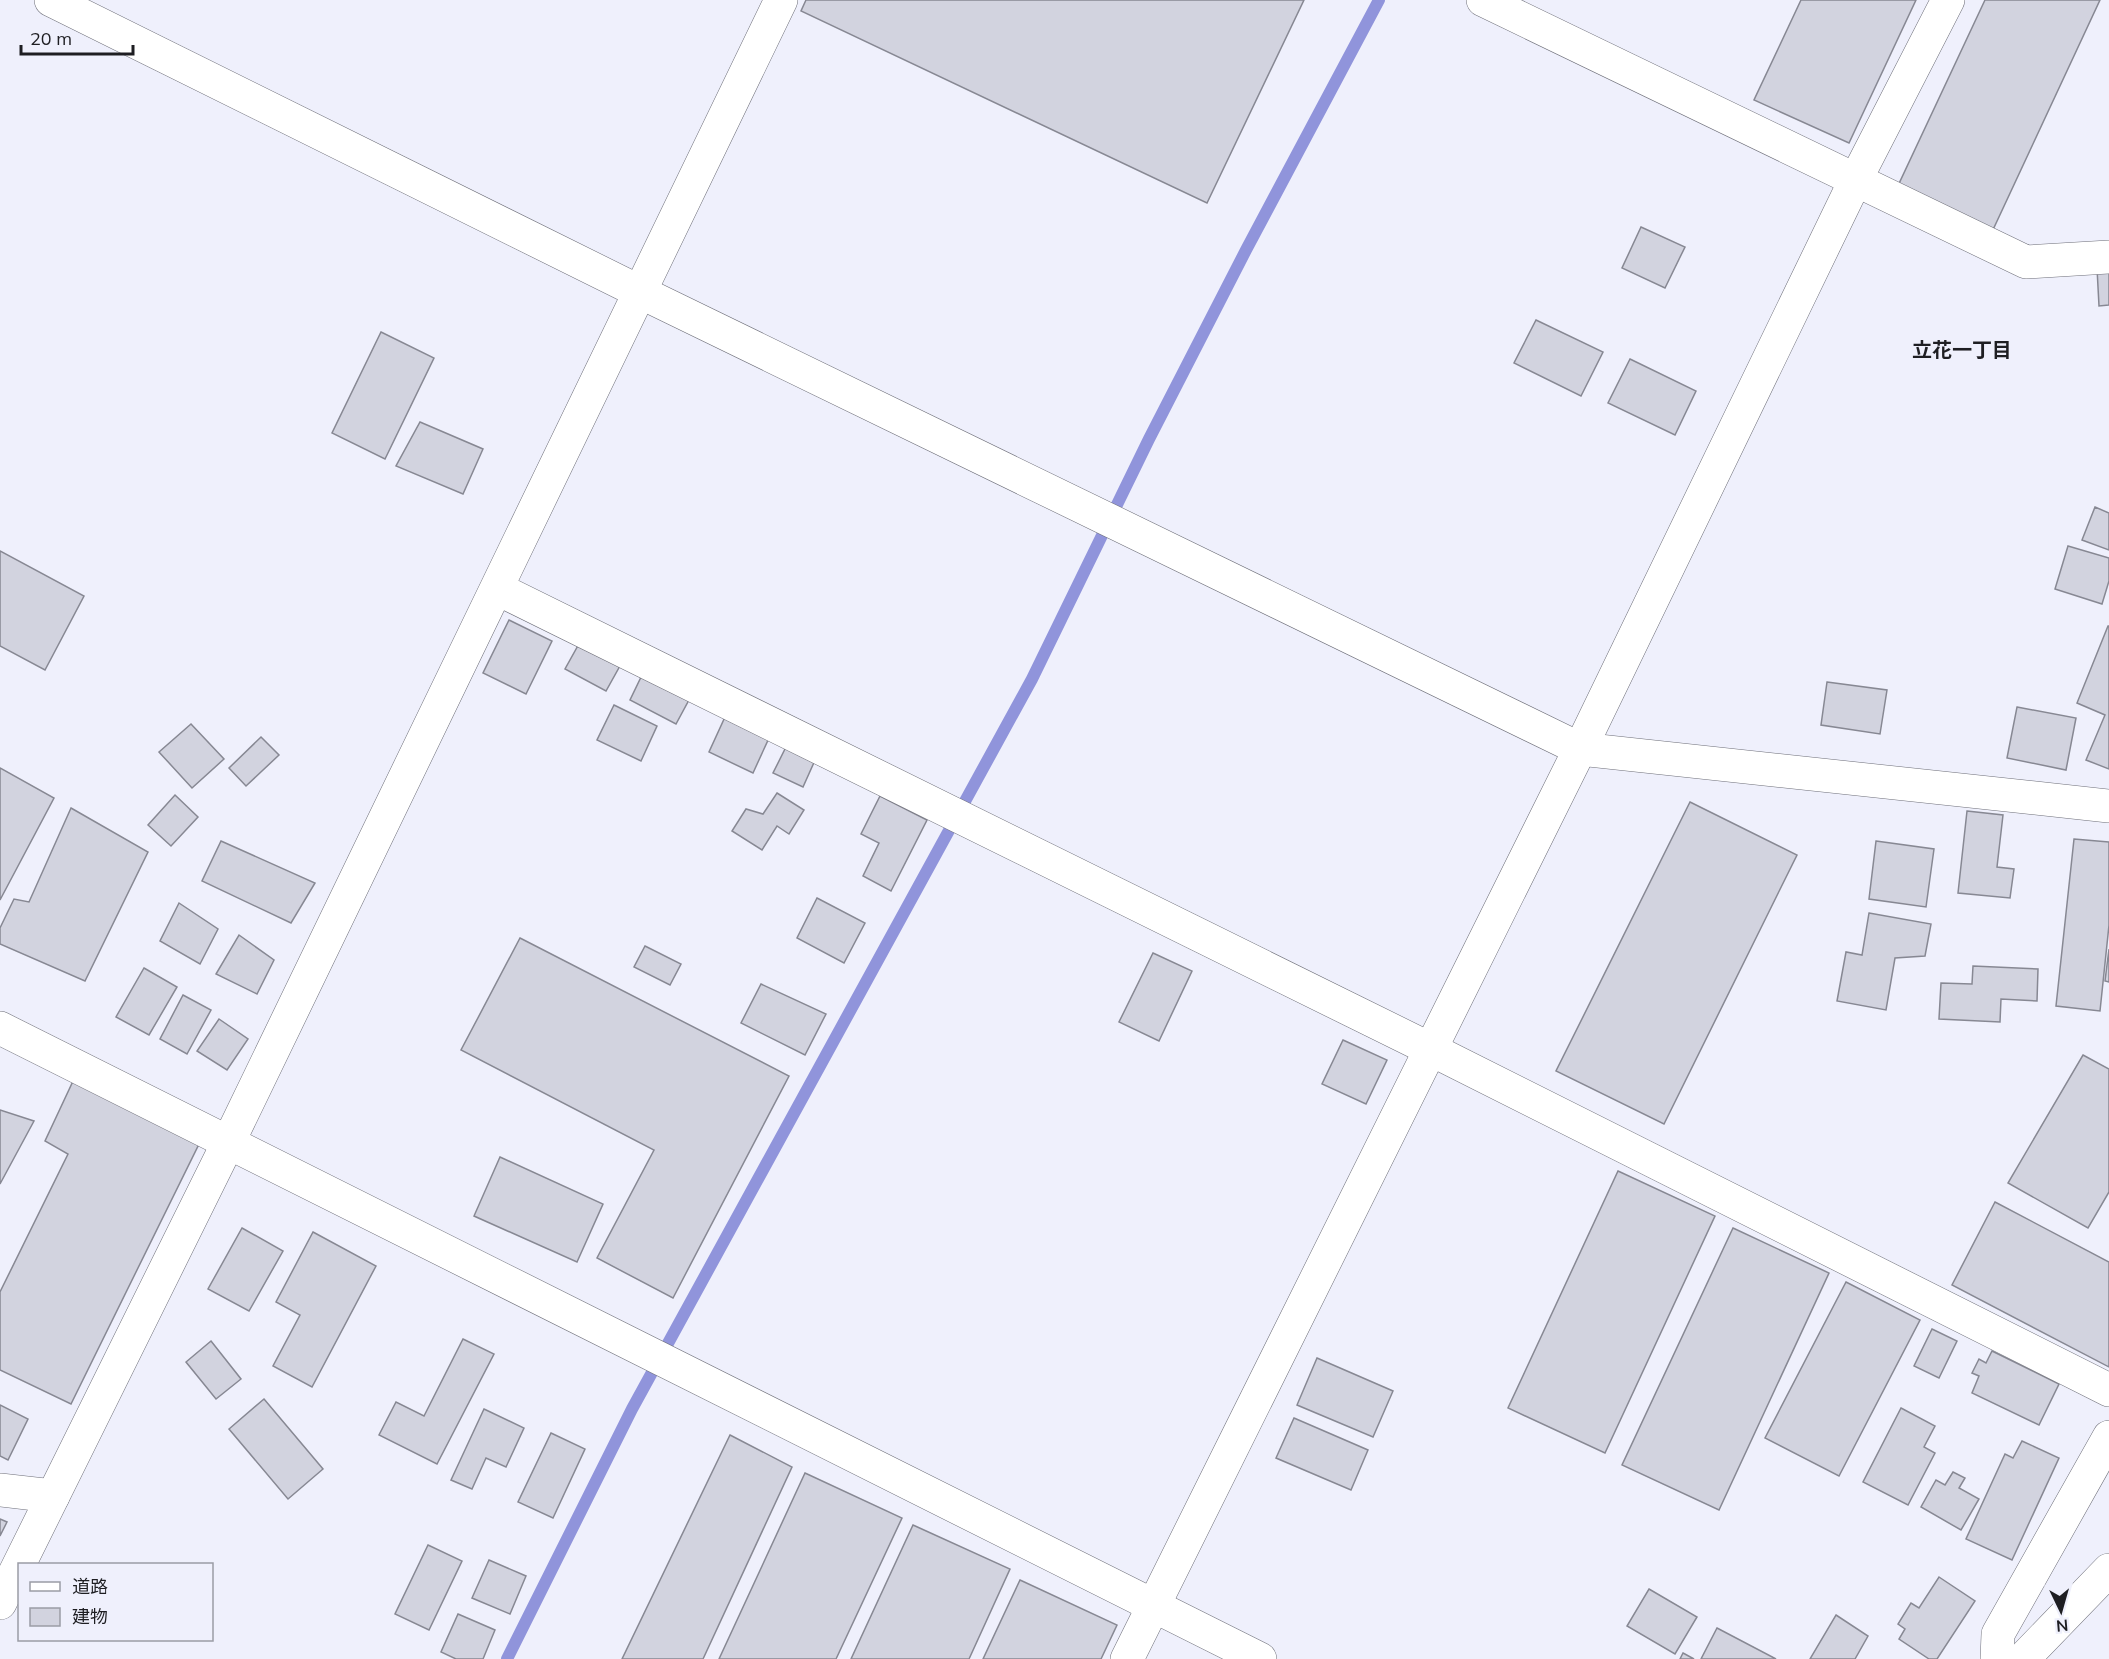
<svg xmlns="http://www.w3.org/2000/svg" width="2109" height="1659" font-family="Mulish,'Noto Sans JP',sans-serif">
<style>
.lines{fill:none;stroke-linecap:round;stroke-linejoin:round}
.stream{stroke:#9094db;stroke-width:12}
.building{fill:#d2d3df;stroke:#878893;stroke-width:1.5}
.street-casing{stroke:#6e6f79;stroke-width:34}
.secondary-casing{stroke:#6e6f79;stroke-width:34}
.street{stroke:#fff;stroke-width:33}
.secondary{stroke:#fff;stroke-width:33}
.labels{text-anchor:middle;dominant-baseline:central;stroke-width:4.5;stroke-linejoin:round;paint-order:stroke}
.neighbourhood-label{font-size:20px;font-weight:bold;fill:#1e1e22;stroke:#eff0fc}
</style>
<rect width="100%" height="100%" fill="#eff0fc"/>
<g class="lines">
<polyline class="stream" points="507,1659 632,1409 1032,679 1149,439 1246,250 1379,0"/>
</g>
<g class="building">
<polygon points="806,0 1304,0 1207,203 801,11"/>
<polygon points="1801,0 1916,0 1849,143 1754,100"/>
<polygon points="1985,0 2100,0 1991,234 1896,190"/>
<polygon points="1641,227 1685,247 1665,288 1622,268"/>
<polygon points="2097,268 2109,268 2109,305 2099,306"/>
<polygon points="1536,320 1603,352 1581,396 1514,363"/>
<polygon points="381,332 434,358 385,459 332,433"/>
<polygon points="1630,359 1696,391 1675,435 1608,403"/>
<polygon points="420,422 483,449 463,494 396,466"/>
<polygon points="2095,507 2109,513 2109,550 2082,540"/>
<polygon points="2068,546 2109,558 2109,581 2102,604 2055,589"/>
<polygon points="0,551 84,596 45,670 0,646"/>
<polygon points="509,620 552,641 526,694 483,673"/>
<polygon points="2108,626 2109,626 2109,769 2086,760 2105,715 2077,703"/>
<polygon points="580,642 621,664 606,691 565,669"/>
<polygon points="643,673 690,698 676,724 630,700"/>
<polygon points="1827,682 1887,690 1880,734 1821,725"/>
<polygon points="614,705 657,726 641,761 597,740"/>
<polygon points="2017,707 2076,718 2066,770 2007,758"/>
<polygon points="725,717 769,738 753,773 709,752"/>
<polygon points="191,724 224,759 192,788 159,752"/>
<polygon points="261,737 279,755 246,786 229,768"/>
<polygon points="787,745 816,758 803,787 773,773"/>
<polygon points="0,768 54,798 0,900"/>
<polygon points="777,793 804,810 789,834 777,826 762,850 732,831 746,809 763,814"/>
<polygon points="175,795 198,817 171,846 148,825"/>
<polygon points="880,796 927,820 891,891 863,876 879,843 861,834"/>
<polygon points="1690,802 1797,855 1664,1124 1556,1071"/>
<polygon points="71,808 148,852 85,981 0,944 0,928 14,899 29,902"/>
<polygon points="1967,811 2003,815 1997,867 2014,869 2010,898 1958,893"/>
<polygon points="2074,839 2109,842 2109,925 2100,1011 2056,1006"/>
<polygon points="221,841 315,883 291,923 202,881"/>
<polygon points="1876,841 1934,849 1926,907 1869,899"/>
<polygon points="817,898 865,923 844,963 797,938"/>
<polygon points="179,903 218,929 200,964 160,941"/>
<polygon points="1869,913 1931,924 1925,956 1895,958 1886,1010 1837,1001 1846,952 1862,955"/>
<polygon points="239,935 274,960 257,994 216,974"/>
<polygon points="520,938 789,1076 673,1298 597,1258 654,1150 461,1050"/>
<polygon points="645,946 681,964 670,985 634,967"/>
<polygon points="2109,949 2109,982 2105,981"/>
<polygon points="1153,953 1192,971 1159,1041 1119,1022"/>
<polygon points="1973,966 2038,969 2037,1001 2001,999 2000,1022 1939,1019 1941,983 1972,984"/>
<polygon points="144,968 177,987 149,1035 116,1017"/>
<polygon points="761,984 826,1014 805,1055 741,1023"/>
<polygon points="183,995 211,1010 187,1054 160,1039"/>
<polygon points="219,1019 248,1039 227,1070 197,1051"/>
<polygon points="1343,1040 1387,1060 1366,1104 1322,1084"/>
<polygon points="2083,1055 2109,1069 2109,1192 2088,1228 2008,1183"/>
<polygon points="74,1079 200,1142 71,1404 0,1370 0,1292 68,1154 45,1141"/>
<polygon points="0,1110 34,1121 0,1184"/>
<polygon points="500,1157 603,1204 577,1262 474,1216"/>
<polygon points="1618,1171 1715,1216 1605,1453 1508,1408"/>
<polygon points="1995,1202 2109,1262 2109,1367 1952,1285"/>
<polygon points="242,1228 283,1251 249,1311 208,1289"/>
<polygon points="1733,1228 1829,1273 1719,1510 1622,1465"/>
<polygon points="313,1232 376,1266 312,1387 273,1366 300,1315 276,1302"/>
<polygon points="1846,1282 1920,1320 1839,1476 1765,1438"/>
<polygon points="1932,1329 1957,1341 1939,1378 1914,1366"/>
<polygon points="463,1339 494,1354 437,1464 379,1435 396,1402 424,1416"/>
<polygon points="211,1341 241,1379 216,1399 186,1362"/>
<polygon points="1992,1351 2059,1384 2039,1425 1972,1393 1979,1376 1972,1373 1979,1359 1986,1363"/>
<polygon points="1317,1358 1393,1391 1373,1437 1297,1405"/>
<polygon points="264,1399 323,1469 288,1499 229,1429"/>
<polygon points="0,1405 28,1419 8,1460 0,1456"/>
<polygon points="1901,1408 1935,1426 1924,1447 1935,1453 1908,1505 1863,1482"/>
<polygon points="484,1409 524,1428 506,1467 486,1458 472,1489 451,1480"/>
<polygon points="1294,1418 1368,1450 1351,1490 1276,1458"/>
<polygon points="551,1433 585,1449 553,1518 518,1502"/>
<polygon points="730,1435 792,1467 703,1659 622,1659"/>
<polygon points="2022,1441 2059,1458 2012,1560 1966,1539 2005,1454 2013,1458"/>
<polygon points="1953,1472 1965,1478 1959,1488 1979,1499 1961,1530 1921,1507 1936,1480 1945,1485"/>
<polygon points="805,1473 902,1518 836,1659 719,1659"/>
<polygon points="0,1519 7,1522 0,1536"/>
<polygon points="913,1525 1010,1569 969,1659 851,1659"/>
<polygon points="428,1545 462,1561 429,1630 395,1614"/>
<polygon points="489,1560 526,1576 510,1614 472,1598"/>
<polygon points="1939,1577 1975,1601 1937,1659 1929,1659 1899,1639 1905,1629 1898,1624 1911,1603 1919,1608"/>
<polygon points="1020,1580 1117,1625 1101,1659 983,1659"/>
<polygon points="1649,1589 1697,1617 1675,1654 1627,1626"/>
<polygon points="458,1614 495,1630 483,1659 456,1659 441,1652"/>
<polygon points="1836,1615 1868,1636 1855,1659 1810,1659"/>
<polygon points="1717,1628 1776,1659 1701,1659"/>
<polygon points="1683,1653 1694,1659 1680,1659"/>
</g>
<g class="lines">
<g class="street-casing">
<g id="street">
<polyline points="51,0 638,291 1580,749 2109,806"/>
<polyline points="1483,0 2026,262 2109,257"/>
<polyline points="498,589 1430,1049 2109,1390"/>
<polyline points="0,1490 53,1496"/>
<polyline points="0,1603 229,1141 781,0"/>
<polyline points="1127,1659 1580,749 1856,179 1948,0"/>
<polyline points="1997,1659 1998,1634 2109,1437"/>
</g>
</g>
<g class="secondary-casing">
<g id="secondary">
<polyline points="0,1028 1260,1659"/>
<polyline points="2023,1659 2109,1570"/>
</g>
</g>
<use href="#street" class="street"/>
<use href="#secondary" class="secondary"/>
</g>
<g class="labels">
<g class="neighbourhood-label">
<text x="1962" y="349">立花一丁目</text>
</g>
</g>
<rect x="18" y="1563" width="195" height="78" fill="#eff0fc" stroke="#9b9ca5" stroke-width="1.5"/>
<rect x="30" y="1582" width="30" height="9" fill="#ffffff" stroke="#9b9ca5" stroke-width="1.5"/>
<text x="72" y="1593" font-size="18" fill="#1e1e22">道路</text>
<rect x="30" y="1608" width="30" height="18" fill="#d2d3df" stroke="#9b9ca5" stroke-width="1.5"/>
<text x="72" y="1623" font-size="18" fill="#1e1e22">建物</text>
<g transform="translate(2061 1611) rotate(175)" stroke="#eff0fc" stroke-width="4.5" paint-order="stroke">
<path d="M0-4.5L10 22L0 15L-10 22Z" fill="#1e1e22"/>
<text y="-9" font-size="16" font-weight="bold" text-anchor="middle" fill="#1e1e22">N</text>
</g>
<path d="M21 45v9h112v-9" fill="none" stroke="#1e1e22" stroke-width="3"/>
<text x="30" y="45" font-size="18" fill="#1e1e22" stroke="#eff0fc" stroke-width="4.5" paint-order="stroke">20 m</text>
</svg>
